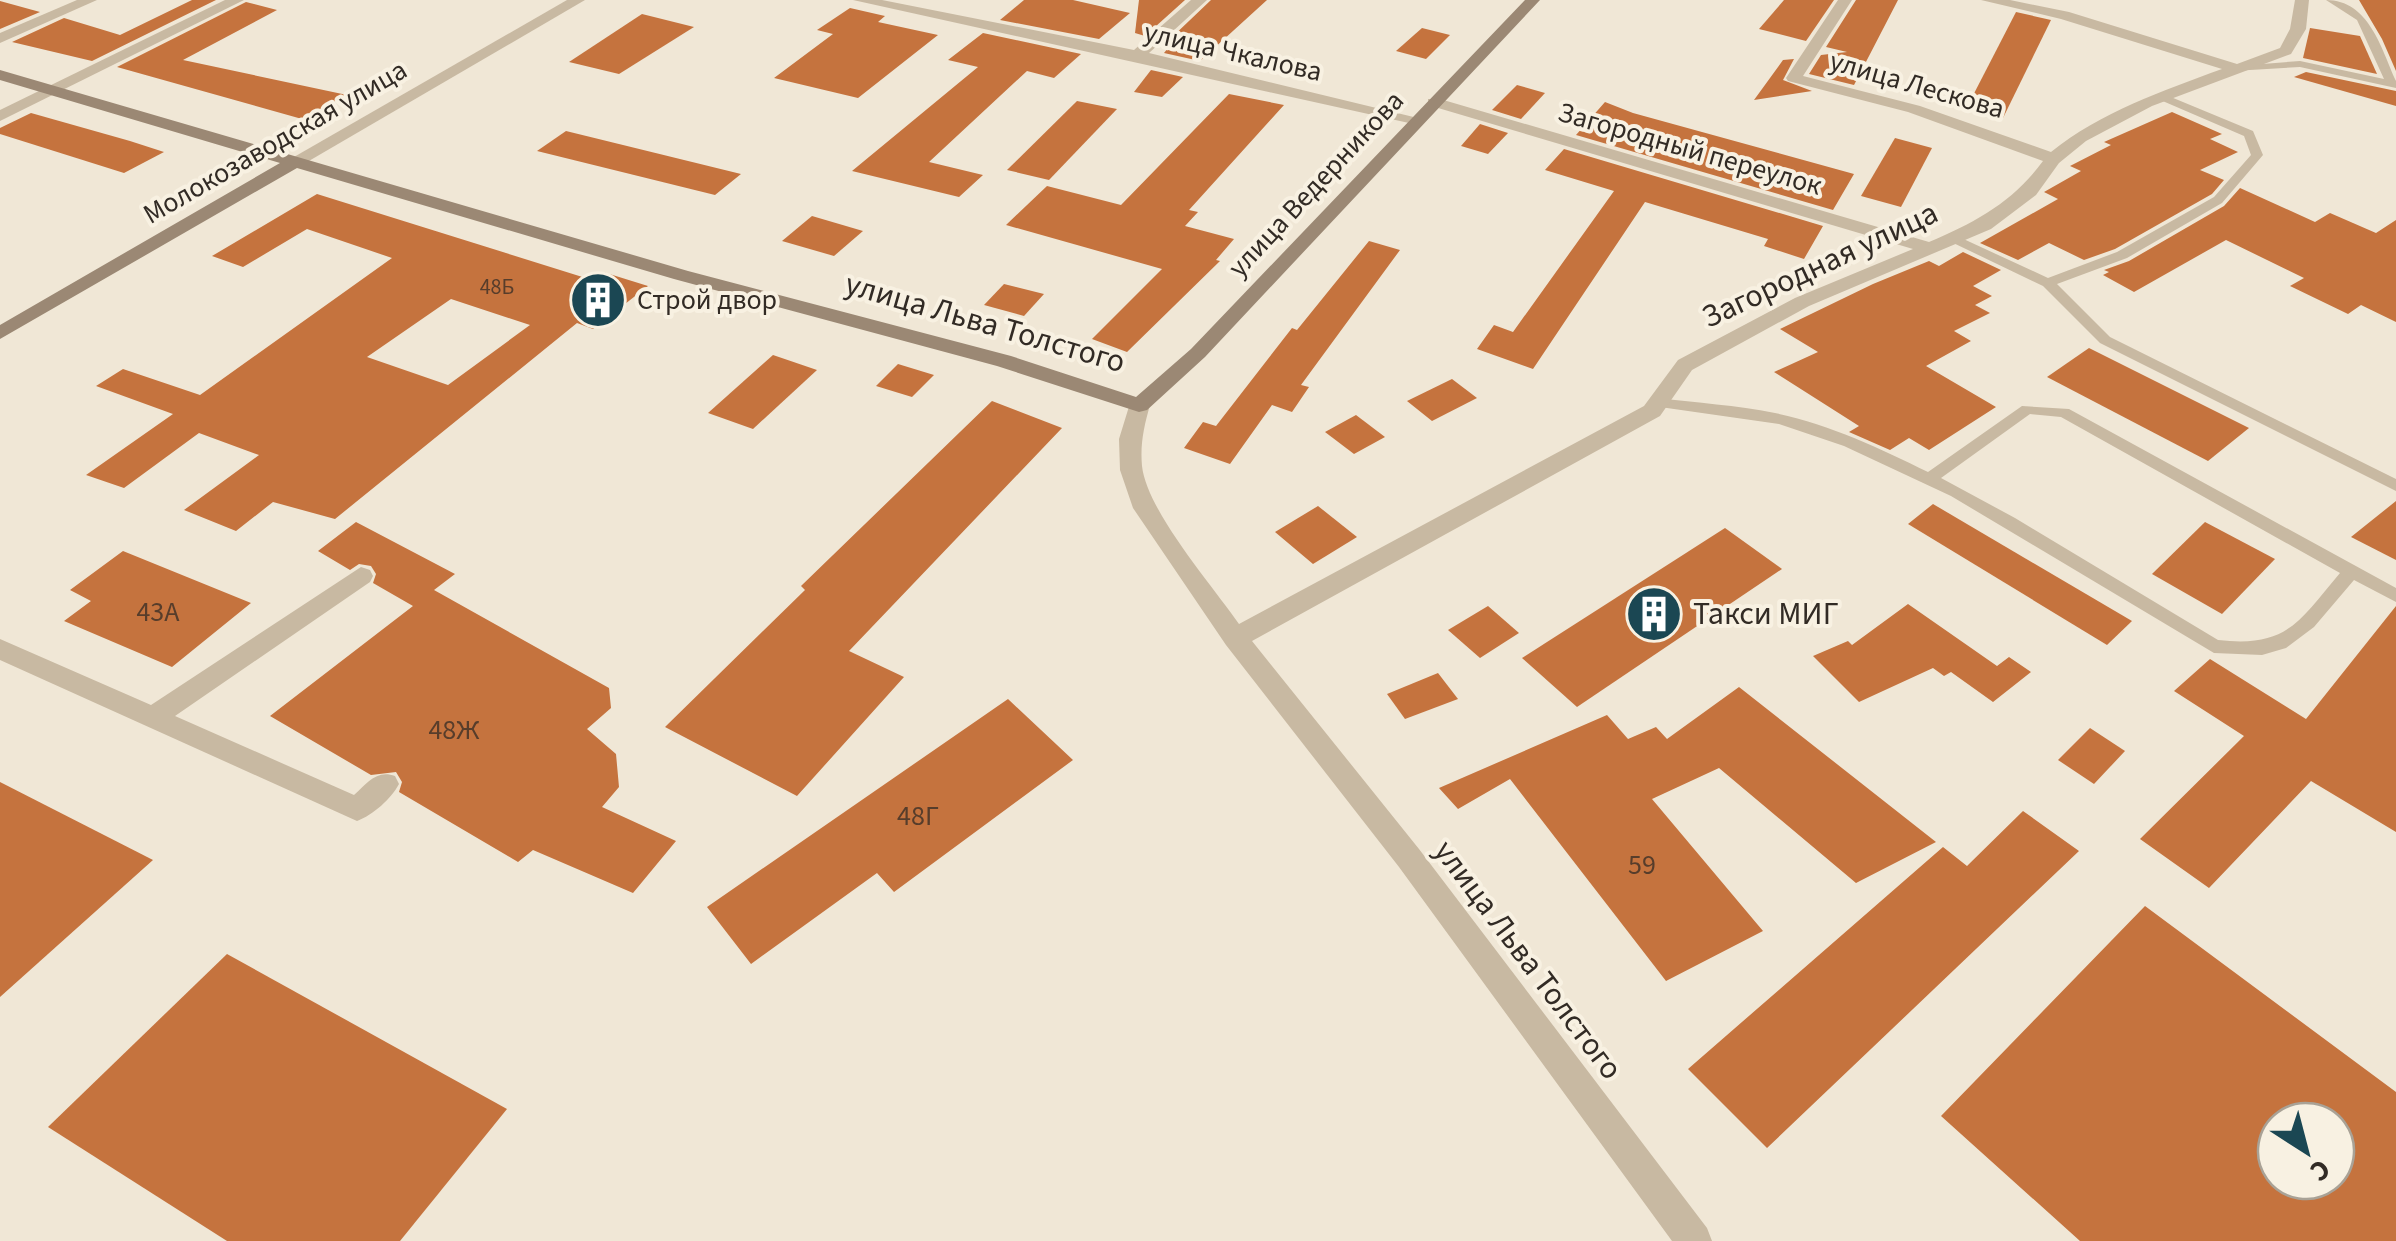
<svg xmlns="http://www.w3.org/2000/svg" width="2396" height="1241" font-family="'Source Sans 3',sans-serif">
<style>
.building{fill:#c5733e;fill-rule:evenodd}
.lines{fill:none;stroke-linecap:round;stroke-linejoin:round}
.lane{fill:#c8b9a2;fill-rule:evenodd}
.street{fill:#c8b9a2;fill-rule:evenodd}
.secondary{fill:#9b8874;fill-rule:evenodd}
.labels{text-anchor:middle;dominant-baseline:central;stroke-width:8;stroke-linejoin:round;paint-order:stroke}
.far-number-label{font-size:22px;fill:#573d2b}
.far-street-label{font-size:28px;fill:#322b25;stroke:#f8f1e2}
.far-poi-label{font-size:28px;fill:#322b25;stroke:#f8f1e2;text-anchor:start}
.number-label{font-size:28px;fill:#573d2b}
.street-label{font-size:32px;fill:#322b25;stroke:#f8f1e2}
.poi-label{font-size:32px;fill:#322b25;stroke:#f8f1e2;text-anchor:start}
</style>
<rect width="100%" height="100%" fill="#f0e7d6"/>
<g class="building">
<polygon points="192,0 216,0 92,61 12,42 64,18 120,35"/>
<polygon points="1024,0 1073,0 1130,13 1099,39 1000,20"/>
<polygon points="1139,0 1185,0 1145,36 1135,33"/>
<polygon points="1211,0 1267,0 1200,61 1164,53 1173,42 1168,41"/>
<polygon points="1784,0 1834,0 1806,41 1759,29"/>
<polygon points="1856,0 1898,0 1854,85 1809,74 1821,55 1847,52 1826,47"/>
<polygon points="2359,0 2396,0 2396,71 2382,39"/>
<polygon points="0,1 40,12 0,29"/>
<polygon points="246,2 277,10 183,60 347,95 302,119 117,67"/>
<polygon points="850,8 885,16 878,22 938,35 858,98 774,78 833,34 817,30"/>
<polygon points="2016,12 2051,20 2003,118 1966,109"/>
<polygon points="642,14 694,27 619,74 569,62"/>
<polygon points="1422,28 1450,35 1426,59 1396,51"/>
<polygon points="2310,28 2360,36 2377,74 2303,58"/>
<polygon points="983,33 1081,54 1054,78 1027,71 929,162 983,175 959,197 852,171 978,67 948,60"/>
<polygon points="1794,59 1783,80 1812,91 1754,100 1783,60"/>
<polygon points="1151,70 1183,77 1162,97 1134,92"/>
<polygon points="2306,72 2396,91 2396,106 2294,77"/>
<polygon points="1517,85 1545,93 1521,119 1492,110"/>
<polygon points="1229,94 1284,105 1189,210 1198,212 1185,226 1234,239 1216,260 1220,261 1127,352 1092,339 1162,269 1006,225 1047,186 1121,205"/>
<polygon points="1077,101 1117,109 1049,180 1007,170"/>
<polygon points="1605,102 1633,113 1854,174 1833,210 1576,135"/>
<polygon points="2172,112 2222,134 2210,139 2238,152 2200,170 2224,180 2212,194 2115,249 2084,260 2049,243 2018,260 1980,243 2058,199 2044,192 2081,171 2070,166 2111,145 2104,142"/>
<polygon points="31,113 130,141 164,152 124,173 0,134 0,128"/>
<polygon points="1480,124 1508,133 1488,154 1461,146"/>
<polygon points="566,131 741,174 715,195 537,151"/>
<polygon points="1895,138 1932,148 1901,207 1861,196"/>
<polygon points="1564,149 1823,226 1804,259 1764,246 1768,239 1645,202 1533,369 1477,349 1494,325 1513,332 1614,191 1545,170"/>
<polygon points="2240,188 2315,222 2330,213 2376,233 2396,220 2396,322 2361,305 2348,314 2290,286 2304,278 2226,240 2134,292 2103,275 2109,272 2104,270 2129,261 2224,206"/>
<path d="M317 194 592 280 603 272 648 286 593 329 577 323 335 519 273 502 236 531 184 510 259 455 199 433 124 488 86 475 173 414 96 386 123 369 200 395 392 258 307 229 243 267 212 256ZM451 299 530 325 448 385 367 357Z"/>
<polygon points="812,216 863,231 834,256 782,241"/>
<polygon points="1369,241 1400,250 1301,385 1309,387 1292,412 1272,405 1230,464 1184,448 1203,422 1216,426 1292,328 1297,330"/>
<polygon points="1963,252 2001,270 1973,286 1992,296 1975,305 1990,313 1954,331 1971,341 1926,366 1996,407 1929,450 1909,438 1890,450 1849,432 1859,426 1774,372 1818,352 1780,329 1873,284 1929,261 1939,266"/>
<polygon points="1004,284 1044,294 1024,316 984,305"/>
<polygon points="2089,348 2249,428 2208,461 2047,377"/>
<polygon points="773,355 817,370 753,429 708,413"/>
<polygon points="898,364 934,375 912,397 876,386"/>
<polygon points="1452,379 1477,398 1432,421 1407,401"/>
<polygon points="992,401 1062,428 849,651 904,677 797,796 665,727 805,590 801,586"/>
<polygon points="1356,415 1385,437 1354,454 1325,432"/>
<polygon points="2396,501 2396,560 2351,537"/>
<polygon points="1933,504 2132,621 2107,645 1908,524"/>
<polygon points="1318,506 1357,537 1313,564 1275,532"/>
<polygon points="356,522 455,574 434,590 609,688 611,708 587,729 616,754 619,787 602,807 676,841 633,893 533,850 518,862 399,792 402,782 396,772 371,775 270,716 413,606 373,583 376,574 371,566 359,564 350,570 318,551"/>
<polygon points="2205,522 2275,559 2222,614 2152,574"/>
<polygon points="1725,528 1782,569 1577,707 1522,658"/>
<polygon points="123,551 251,603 172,667 64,621 91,601 70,590"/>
<polygon points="1908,604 1997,666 2009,657 2031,672 1993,702 1951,672 1944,676 1933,668 1859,702 1813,656 1848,641 1852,645"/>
<polygon points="1488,606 1519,633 1480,658 1448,630"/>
<polygon points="2396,606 2396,832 2311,781 2209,888 2140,839 2244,736 2174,691 2210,659 2306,719"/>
<polygon points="1438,673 1458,699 1405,719 1387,694"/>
<polygon points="1739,687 1936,842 1856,883 1719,768 1652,799 1763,931 1666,981 1510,779 1458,809 1439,788 1607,715 1628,739 1656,727 1667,739"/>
<polygon points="1008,699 1073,760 894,892 877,873 751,964 707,907"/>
<polygon points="2090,728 2125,751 2094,784 2058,760"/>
<polygon points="0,782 153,860 0,997"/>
<polygon points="2023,811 2079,851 1767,1148 1688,1069 1943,847 1967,866"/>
<path d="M2145 906 2396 1092V1241H2080L1941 1116ZM2276 1121H2336V1181H2276Z"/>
<polygon points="227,954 507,1109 400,1241 227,1241 48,1127"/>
</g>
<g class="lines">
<g class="lane">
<path d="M2326 0C2369 0 2381 48 2396 81V88L2300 67 2233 71V67L2237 66 2300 61 2384 79 2357 20Z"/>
<polygon points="2158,95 2166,95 2253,131 2263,155 2222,203 2127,258 2057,284 2110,337 2396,479 2396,491 2100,343 2043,286 1945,239 1952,235 1957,236 2048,278 2117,252 2214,197 2251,155 2244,136 2158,99"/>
<path d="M1658 398C1697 403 1736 405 1775 413 1828 424 1880 448 1928 472L2022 406 2069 409 2396 588V602L2354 580 2314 627 2286 648 2262 655 2214 653 1951 496 1844 446 1779 424 1653 406 1651 403ZM2030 414 2061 417 2340 573C2299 621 2288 648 2218 640L2015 518 1941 478Z"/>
</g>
<g class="street">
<polygon points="77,0 97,0 0,43 0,33"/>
<polygon points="225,0 244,0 0,121 0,110"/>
<polygon points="567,0 585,0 302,165 287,161"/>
<polygon points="853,0 882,0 1134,50 1191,0 1207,0 1149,53 1426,120 1418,125"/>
<path d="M1838 0H1852L1803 76 1920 106 2051 152C2101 112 2162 91 2222 69L2061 19 1981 0H2010L2069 12 2237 64 2280 48 2290 29 2295 0H2309L2306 29 2291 54 2152 106 2086 141 2059 163 2036 195 1991 229 1809 306 1692 370 1660 416 1252 641 1419 849 1707 1228 1712 1241H1672L1399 867 1226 645 1133 508 1120 470 1119 439 1131 400H1147L1150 405C1144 426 1140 444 1142 466 1147 511 1212 585 1239 624L1644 406 1678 360 1795 298 1913 249 1428 105V99H1440L1929 242C1976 222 2013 202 2043 161L1908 112 1788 81 1786 78Z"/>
<path d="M361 567 370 570 373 576 370 582 175 716 354 795C367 783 377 769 395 776L399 784C391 799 373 815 357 821L0 660V639L151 705Z"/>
</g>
<polygon class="secondary" points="1525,0 1540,0 1205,357 1147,410 1139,412 997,366 674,279 297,168 0,339 0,325 280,163 0,80 0,70 688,271 1011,356 1136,397 1191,349"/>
</g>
<defs>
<g id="building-disc" transform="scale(2.875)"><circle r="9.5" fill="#1b4753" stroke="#f8f1e2"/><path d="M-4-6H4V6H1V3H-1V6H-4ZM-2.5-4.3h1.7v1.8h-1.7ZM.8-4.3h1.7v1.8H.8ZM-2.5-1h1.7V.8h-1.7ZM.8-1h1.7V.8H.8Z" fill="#fff"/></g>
</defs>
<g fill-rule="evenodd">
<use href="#building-disc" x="598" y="300"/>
<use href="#building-disc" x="1654" y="614"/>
</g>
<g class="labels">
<g class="far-number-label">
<text x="497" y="287">48Б</text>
</g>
<g class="far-street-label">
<text transform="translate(1233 52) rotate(13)">улица Чкалова</text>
<text transform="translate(1917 85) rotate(16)">улица Лескова</text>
<text transform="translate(275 142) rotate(-30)">Молокозаводская улица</text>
<text transform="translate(1690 149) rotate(16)">Загородный переулок</text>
<text transform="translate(1316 184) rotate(-47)">улица Ведерникова</text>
</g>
<g class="far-poi-label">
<text x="637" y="300">Строй двор</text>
</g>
<g class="number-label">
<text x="158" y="612">43А</text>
<text x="454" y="730">48Ж</text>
<text x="918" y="816">48Г</text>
<text x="1642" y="865">59</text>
</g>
<g class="street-label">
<text transform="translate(1820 265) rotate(-25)">Загородная улица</text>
<text transform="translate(985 323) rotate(16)">улица Льва Толстого</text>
<text transform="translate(1528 960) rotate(53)">улица Льва Толстого</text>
</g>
<g class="poi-label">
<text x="1693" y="614">Такси МИГ</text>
</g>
</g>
<g transform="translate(2306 1151) rotate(144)"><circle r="48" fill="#f8f1e2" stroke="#a9a296" stroke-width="2.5"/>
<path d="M0-8L18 38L0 25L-18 38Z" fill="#1b4753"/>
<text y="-15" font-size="28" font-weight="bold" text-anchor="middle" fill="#322b25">С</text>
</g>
</svg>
